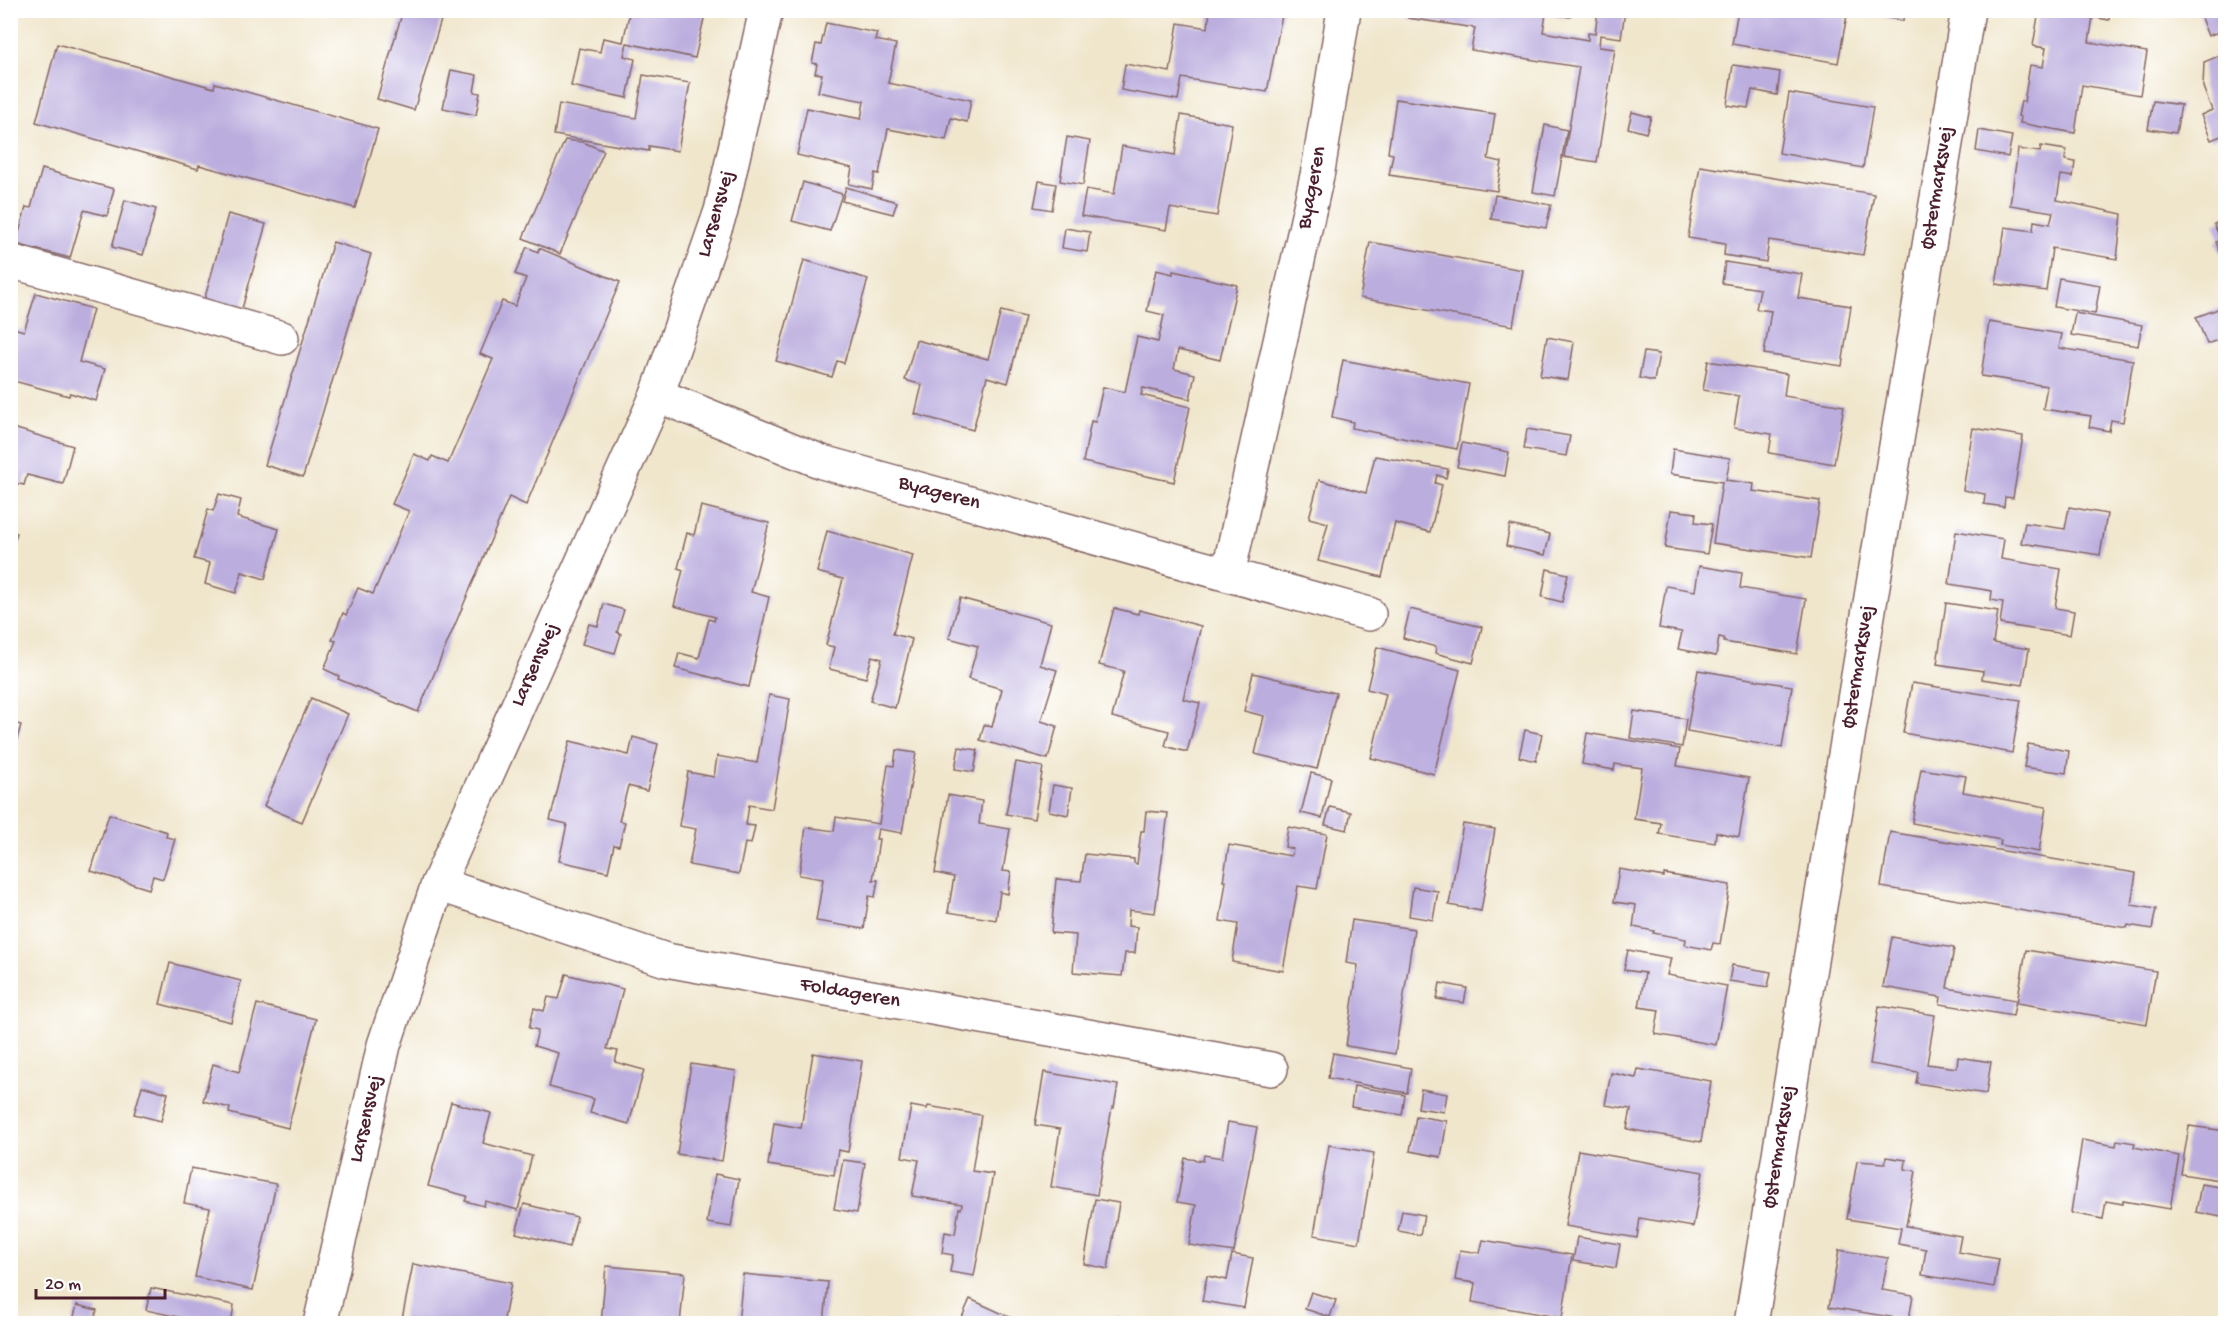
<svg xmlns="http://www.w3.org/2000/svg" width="2236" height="1334" font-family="'Gochi Hand',sans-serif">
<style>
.building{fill:#bbadde}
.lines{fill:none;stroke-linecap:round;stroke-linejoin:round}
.minor-casing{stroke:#846563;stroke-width:36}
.minor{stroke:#fff;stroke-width:33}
.labels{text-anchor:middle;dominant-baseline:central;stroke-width:6;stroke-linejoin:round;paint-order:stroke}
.street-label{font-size:21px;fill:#4a1f2b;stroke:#fff}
</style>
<rect width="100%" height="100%" fill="#fff"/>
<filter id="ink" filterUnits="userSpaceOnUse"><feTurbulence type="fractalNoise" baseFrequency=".0167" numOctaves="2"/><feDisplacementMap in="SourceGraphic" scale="12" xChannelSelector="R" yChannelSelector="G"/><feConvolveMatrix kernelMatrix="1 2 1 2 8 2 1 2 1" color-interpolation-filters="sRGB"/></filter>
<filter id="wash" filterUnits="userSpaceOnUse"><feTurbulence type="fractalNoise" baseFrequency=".008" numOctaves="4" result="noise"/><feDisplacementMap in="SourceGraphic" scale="24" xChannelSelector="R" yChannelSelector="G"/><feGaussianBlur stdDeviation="1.35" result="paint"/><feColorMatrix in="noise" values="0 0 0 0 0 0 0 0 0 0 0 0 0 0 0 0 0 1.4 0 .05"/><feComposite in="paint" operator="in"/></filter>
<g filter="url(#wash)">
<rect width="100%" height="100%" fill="#f0e6cc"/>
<g id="blocks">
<g class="building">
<polygon points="403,10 444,10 414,110 377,99"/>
<polygon points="630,10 706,10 695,58 627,43 624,56 635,59 627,98 571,86 579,48 600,52 603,38 623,42"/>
<polygon points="1210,10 1283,10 1267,92 1182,78 1178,100 1121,90 1125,64 1170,72 1178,23 1208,28"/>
<polygon points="1409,10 1572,10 1570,17 1546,14 1543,32 1588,40 1588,33 1595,34 1598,10 1625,11 1621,38 1600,35 1599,47 1615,49 1597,162 1564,157 1579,67 1471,50 1475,28 1408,18"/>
<polygon points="1738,10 1848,10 1838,63 1732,44"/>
<polygon points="1851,10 1904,10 1903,21"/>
<polygon points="2039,10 2110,10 2109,20 2093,17 2089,42 2147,52 2140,95 2082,85 2075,133 2020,123 2021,117 2018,116 2021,101 2024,102 2030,65 2043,67 2046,48 2033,46"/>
<polygon points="2198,10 2226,10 2226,29 2208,36"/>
<polygon points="826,23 877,33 875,40 896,44 888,83 971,100 967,122 951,118 946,140 888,129 879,174 875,173 872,189 849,184 852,168 797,155 807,108 861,119 864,101 818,92 822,74 815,73 817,64 812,63 816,44 821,45"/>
<polygon points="57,44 214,88 215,83 378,129 355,208 199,165 198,169 36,122"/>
<polygon points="2226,53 2226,134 2211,140 2201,115 2212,110 2203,87 2204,62"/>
<polygon points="1733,65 1780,72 1777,95 1752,90 1748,108 1727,105"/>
<polygon points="451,70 477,75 474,92 480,93 476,115 443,108"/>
<polygon points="643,75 690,83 678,151 649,146 649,151 554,135 559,104 636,118"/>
<polygon points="1789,93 1873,107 1863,168 1779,153"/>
<polygon points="1396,99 1495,114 1488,159 1502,162 1497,191 1389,175 1393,154 1388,153"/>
<polygon points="2153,101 2181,105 2176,133 2148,129"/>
<polygon points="1632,112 1651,117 1646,133 1628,128"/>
<polygon points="1181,115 1232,124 1217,216 1170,208 1166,230 1081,216 1086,189 1114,194 1122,146 1175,155"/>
<polygon points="1545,125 1567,130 1555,196 1533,192"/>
<polygon points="1979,130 2012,136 2008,157 1976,151"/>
<polygon points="1067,137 1090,141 1083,185 1060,181"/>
<polygon points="565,140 583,142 604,151 560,254 523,238"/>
<polygon points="2041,146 2066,150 2065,160 2075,162 2073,177 2061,175 2057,200 2122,214 2117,259 2052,248 2046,291 1996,284 2005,227 2033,231 2034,221 2050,224 2053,212 2010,205 2018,149 2040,152"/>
<polygon points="1700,166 1874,194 1863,255 1769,240 1766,262 1724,255 1725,244 1688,238"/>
<polygon points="42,169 114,189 107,216 84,210 70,258 16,244 26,207 31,208"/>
<polygon points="1039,181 1056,184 1052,210 1034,207"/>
<polygon points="803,182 842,194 830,231 792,221"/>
<polygon points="846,187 897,202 893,214 842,201"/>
<polygon points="1495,195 1551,205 1546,228 1491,219"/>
<polygon points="125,200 156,209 143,255 112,247"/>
<polygon points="228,214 266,224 241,312 204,301"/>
<polygon points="2226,219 2226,264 2225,264 2216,242 2221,241 2214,224"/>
<polygon points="1065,228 1090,232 1087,252 1062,248"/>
<polygon points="333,242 371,254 303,477 265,465"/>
<polygon points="1370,242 1523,270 1513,326 1360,298"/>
<polygon points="527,247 538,252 539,248 620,282 526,505 509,497 418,712 338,679 339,676 324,669 336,641 332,640 343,613 346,615 358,588 373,594 409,511 392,504 414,454 430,461 432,456 448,463 493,359 480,354 502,301 515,306 526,278 515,274"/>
<polygon points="804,260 868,279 844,363 837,361 832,377 776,361"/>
<polygon points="1725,262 1802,274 1798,298 1851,306 1842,366 1764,354 1771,311 1756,309 1760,289 1722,283"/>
<polygon points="1156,270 1173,274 1173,271 1237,285 1220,360 1178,350 1174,369 1195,374 1190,399 1143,388 1141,395 1190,407 1174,482 1083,462 1091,421 1095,422 1103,387 1125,392 1137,337 1158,342 1164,315 1147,311"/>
<polygon points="2059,278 2100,285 2095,314 2054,307"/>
<polygon points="36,293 93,309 79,362 105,369 96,401 70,393 69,396 10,380 10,327 24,331"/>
<polygon points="2226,306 2226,337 2207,344 2196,317"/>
<polygon points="1001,311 1025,317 1008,383 987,377 973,430 915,414 922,385 905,380 916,340 988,359"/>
<polygon points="2075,313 2142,325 2138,346 2071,335"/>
<polygon points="1989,322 2062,334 2059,348 2133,360 2123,422 2111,420 2109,431 2089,427 2091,416 2043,409 2047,386 1981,376"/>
<polygon points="1547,337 1574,342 1568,380 1540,376"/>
<polygon points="1644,352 1659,354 1654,381 1639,378"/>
<polygon points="1343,360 1469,384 1457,449 1352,428 1353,422 1332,417"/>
<polygon points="1708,361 1787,374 1784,396 1844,406 1834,464 1769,453 1772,434 1734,428 1739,396 1703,390"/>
<polygon points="10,427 73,446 63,484 27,475 24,485 10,482"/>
<polygon points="1973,428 2023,436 2013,498 2005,497 2004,507 1984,504 1985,494 1963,490"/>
<polygon points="1527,429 1570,436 1566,456 1524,449"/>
<polygon points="1462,443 1509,452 1505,476 1457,467"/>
<polygon points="1673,449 1730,458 1726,480 1754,484 1753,491 1820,501 1811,558 1713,543 1722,482 1670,474"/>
<polygon points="1375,456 1448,469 1446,478 1437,475 1435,483 1442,485 1430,532 1395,523 1382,577 1318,561 1328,523 1309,518 1319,480 1366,493"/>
<polygon points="219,494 241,500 237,517 279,529 265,579 242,572 236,593 205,584 210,563 194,559 208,509 213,511"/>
<polygon points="701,506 769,523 751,592 769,597 749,687 675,668 679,653 699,658 709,619 714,621 715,617 674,606 683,570 678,568 687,533 694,535"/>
<polygon points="2069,507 2107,514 2100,555 2021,543 2025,523 2065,529"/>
<polygon points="1671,510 1696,513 1695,522 1712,524 1707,554 1665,548"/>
<polygon points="1510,525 1550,534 1545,555 1506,546"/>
<polygon points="10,531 17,533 11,553 10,553"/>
<polygon points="827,531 913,555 893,634 912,639 895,708 870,701 882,659 872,656 866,678 829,669 834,647 826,645 843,579 817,572"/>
<polygon points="1956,531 2004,539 2001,559 2061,569 2055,608 2074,611 2070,635 2000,624 2003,602 1991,600 1992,591 1949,584"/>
<polygon points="1699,566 1742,573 1740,588 1806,599 1797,654 1724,642 1724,638 1719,637 1716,656 1678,649 1682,632 1659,628 1666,586 1695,591"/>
<polygon points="1547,569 1568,574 1562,602 1542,597"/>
<polygon points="960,598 1051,623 1040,665 1057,670 1041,721 1057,726 1048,759 980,740 984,725 992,727 1002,689 968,679 978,646 949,638"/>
<polygon points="1946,603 1998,611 1993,643 2029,649 2023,685 1982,679 1983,671 1937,664"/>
<polygon points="604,604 624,610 617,632 621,634 615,653 582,644 589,624 598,626"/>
<polygon points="1114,608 1138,614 1139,610 1201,626 1183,699 1200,703 1187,752 1165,746 1169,731 1112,717 1124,671 1099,665"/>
<polygon points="1410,609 1482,627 1473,663 1435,653 1436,647 1403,638"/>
<polygon points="1377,647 1460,670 1434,774 1371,758 1386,694 1367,689"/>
<polygon points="1698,670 1792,686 1782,748 1687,731"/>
<polygon points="1253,673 1336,693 1317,769 1255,754 1264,716 1244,711"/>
<polygon points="1912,683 2021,700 2012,753 1903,733"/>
<polygon points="769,695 790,699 772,809 749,805 746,825 755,826 751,844 745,843 739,874 689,865 696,829 679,826 688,772 714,777 717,756 757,763"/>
<polygon points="311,698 348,714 302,822 264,806"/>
<polygon points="1634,711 1686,719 1682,747 1630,738"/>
<polygon points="10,722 21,725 14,750 10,749"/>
<polygon points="1525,730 1542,734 1536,761 1519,757"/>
<polygon points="1587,733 1680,749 1677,766 1749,778 1739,837 1716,832 1715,843 1659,834 1661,823 1634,819 1642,768 1615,764 1614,770 1582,764"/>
<polygon points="633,737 658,744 647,791 628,786 619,821 625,822 619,846 614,845 608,872 559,861 567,824 550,820 570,741 629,755"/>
<polygon points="2028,744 2069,751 2066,773 2024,767"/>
<polygon points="959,747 978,750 974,772 955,769"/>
<polygon points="896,750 916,753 902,833 878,829 876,839 879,839 873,880 878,880 875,897 869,896 864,929 816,921 823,879 799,875 806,827 834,831 836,817 879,824 888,765 894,766"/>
<polygon points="1016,762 1043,767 1034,819 1006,814"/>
<polygon points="1921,769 1966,776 1963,792 2046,807 2039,852 2000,845 2001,840 1912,823"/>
<polygon points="1311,773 1331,778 1322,818 1301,813"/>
<polygon points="1053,785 1072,788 1068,815 1049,811"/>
<polygon points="948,795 982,801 979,824 1010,829 1003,871 1011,872 1008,894 1000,892 996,920 948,912 954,877 935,873"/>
<polygon points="1330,807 1351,812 1347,830 1325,825"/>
<polygon points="1146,811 1168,813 1155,913 1129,910 1128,926 1137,927 1135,953 1125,953 1122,976 1073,972 1076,935 1051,933 1056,879 1081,881 1085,854 1134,859 1134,863 1137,864 1141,831 1144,831"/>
<polygon points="109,814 167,832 166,837 175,839 163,879 153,876 149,889 91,871"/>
<polygon points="1463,824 1495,829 1481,911 1449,905"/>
<polygon points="1288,827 1327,834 1317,889 1298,886 1283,971 1232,962 1238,924 1220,921 1226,881 1223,881 1229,845 1291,856 1293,849 1285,847"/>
<polygon points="1890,832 2136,873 2131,905 2156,909 2152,929 2128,925 2127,928 1881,887"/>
<polygon points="1619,869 1664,877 1664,874 1730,885 1720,944 1713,943 1711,950 1685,945 1686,939 1653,933 1654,931 1633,927 1636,905 1614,902"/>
<polygon points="1413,887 1438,891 1433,920 1409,916"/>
<polygon points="1352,920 1414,929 1395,1054 1346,1046 1358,965 1346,963"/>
<polygon points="1892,937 1954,948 1947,988 2016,1000 2013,1016 1940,1004 1941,997 1883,987"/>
<polygon points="1628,950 1671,958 1667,975 1727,986 1716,1045 1655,1034 1659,1010 1639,1007 1645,973 1624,970"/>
<polygon points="2026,950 2156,971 2147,1024 2017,1003"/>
<polygon points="170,963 241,981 231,1022 160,1004"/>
<polygon points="1732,965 1771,972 1768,987 1729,981"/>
<polygon points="566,974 623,989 607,1049 618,1051 615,1062 644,1070 629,1124 590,1113 594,1099 549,1087 558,1053 534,1046 538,1030 529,1028 534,1008 544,1011 548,997 559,999"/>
<polygon points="1440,983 1467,988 1464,1003 1437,999"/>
<polygon points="257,1004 316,1019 288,1128 229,1113 230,1108 203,1101 213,1064 239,1072"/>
<polygon points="1879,1006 1935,1015 1927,1064 1957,1068 1958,1057 1991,1062 1986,1094 1916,1083 1918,1072 1870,1064"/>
<polygon points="813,1053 862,1061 848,1152 838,1150 834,1175 768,1165 774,1123 801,1128"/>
<polygon points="1333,1053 1411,1068 1407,1093 1328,1078"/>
<polygon points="691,1064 736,1071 722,1161 677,1154"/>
<polygon points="1638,1069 1711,1081 1701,1142 1627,1129 1631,1109 1605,1105 1611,1073 1636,1078"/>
<polygon points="1044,1072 1118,1085 1114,1108 1112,1107 1097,1195 1051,1187 1060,1129 1035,1125"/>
<polygon points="142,1086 168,1093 161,1121 134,1114"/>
<polygon points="1354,1086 1405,1095 1402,1115 1351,1107"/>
<polygon points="1421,1089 1447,1094 1444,1112 1418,1108"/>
<polygon points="451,1102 491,1113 483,1143 532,1156 518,1210 485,1201 484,1206 465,1201 467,1196 428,1186"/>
<polygon points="911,1106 927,1109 928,1106 981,1115 972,1171 993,1174 974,1276 950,1272 953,1255 942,1253 945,1232 955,1234 959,1208 961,1209 962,1204 912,1196 919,1160 902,1157"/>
<polygon points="1416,1116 1447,1121 1441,1157 1410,1151"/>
<polygon points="1228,1122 1257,1127 1234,1252 1189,1245 1196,1205 1177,1202 1185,1158 1203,1161 1204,1155 1222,1158"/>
<polygon points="2189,1126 2226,1131 2226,1181 2181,1174"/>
<polygon points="2082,1140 2116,1146 2117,1140 2135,1143 2134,1147 2179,1156 2170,1209 2123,1201 2123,1204 2106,1201 2103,1219 2071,1213"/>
<polygon points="1329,1145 1374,1153 1359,1243 1314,1235"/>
<polygon points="1578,1150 1703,1172 1693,1227 1640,1218 1637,1238 1565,1226"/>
<polygon points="1886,1157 1906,1160 1905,1169 1916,1171 1906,1226 1961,1236 1958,1252 1999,1259 1994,1287 1922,1275 1926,1249 1898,1244 1901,1228 1847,1219 1857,1161 1885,1163"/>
<polygon points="843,1160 865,1163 857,1213 834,1209"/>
<polygon points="191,1168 276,1184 253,1290 195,1277 210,1208 184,1203"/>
<polygon points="715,1174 739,1179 731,1227 707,1223"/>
<polygon points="2201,1184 2226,1188 2226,1218 2196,1212"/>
<polygon points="1095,1199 1119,1203 1108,1269 1084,1264"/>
<polygon points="524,1204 577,1217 569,1247 516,1233"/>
<polygon points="1402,1211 1424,1215 1420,1235 1398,1231"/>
<polygon points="1577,1237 1620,1244 1616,1268 1573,1261"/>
<polygon points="1483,1240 1572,1255 1562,1318 1472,1302 1475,1283 1455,1280 1460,1250 1480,1253"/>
<polygon points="1839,1250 1888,1258 1882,1290 1913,1295 1909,1320 1829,1307"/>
<polygon points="1232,1254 1253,1258 1244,1308 1202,1301 1207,1276 1227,1280"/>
<polygon points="413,1264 511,1283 503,1324 401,1324"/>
<polygon points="606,1266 685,1273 680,1324 601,1324"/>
<polygon points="743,1274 828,1282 824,1324 738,1324"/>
<polygon points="151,1288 234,1305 231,1324 210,1324 146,1310"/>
<polygon points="1311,1292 1336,1300 1330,1317 1305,1309"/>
<polygon points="970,1299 1025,1324 959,1324"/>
<polygon points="77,1305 97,1310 93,1324 72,1324"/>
<polygon points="1116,1316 1132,1324 1113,1324"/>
<polygon points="539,1318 561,1323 561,1324 538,1324"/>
</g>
</g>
</g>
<g filter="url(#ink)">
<use href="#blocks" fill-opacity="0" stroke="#846563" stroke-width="1.5"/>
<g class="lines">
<g class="minor-casing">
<g id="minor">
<polyline points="10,261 282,338"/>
<polyline points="657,395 822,462 1369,614"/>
<polyline points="1228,574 1318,171 1344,10"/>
<polyline points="438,884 666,960 1271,1069"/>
<polyline points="320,1324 384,1045 438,884 657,395 721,211 766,10"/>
<polyline points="1751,1324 1968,10"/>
</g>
</g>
<use href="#minor" class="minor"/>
</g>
</g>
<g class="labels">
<g class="street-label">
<text transform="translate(1313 188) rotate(-79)">Byageren</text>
<text transform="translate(1938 188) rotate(-81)">Østermarksvej</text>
<text transform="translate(717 214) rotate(-74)">Larsensvej</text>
<text transform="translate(939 494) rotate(15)">Byageren</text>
<text transform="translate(536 665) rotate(-66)">Larsensvej</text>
<text transform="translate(1859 667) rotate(-81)">Østermarksvej</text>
<text transform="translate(850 994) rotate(10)">Foldageren</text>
<text transform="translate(367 1119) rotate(-77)">Larsensvej</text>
<text transform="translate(1780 1147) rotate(-81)">Østermarksvej</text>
</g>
</g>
<rect width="2236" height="1334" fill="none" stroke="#fff" stroke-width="36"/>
<path d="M36 1289v9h129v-9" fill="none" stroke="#4a1f2b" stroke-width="3"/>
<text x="45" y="1289" font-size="18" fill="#4a1f2b" stroke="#ffffff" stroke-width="4.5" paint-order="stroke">20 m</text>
</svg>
